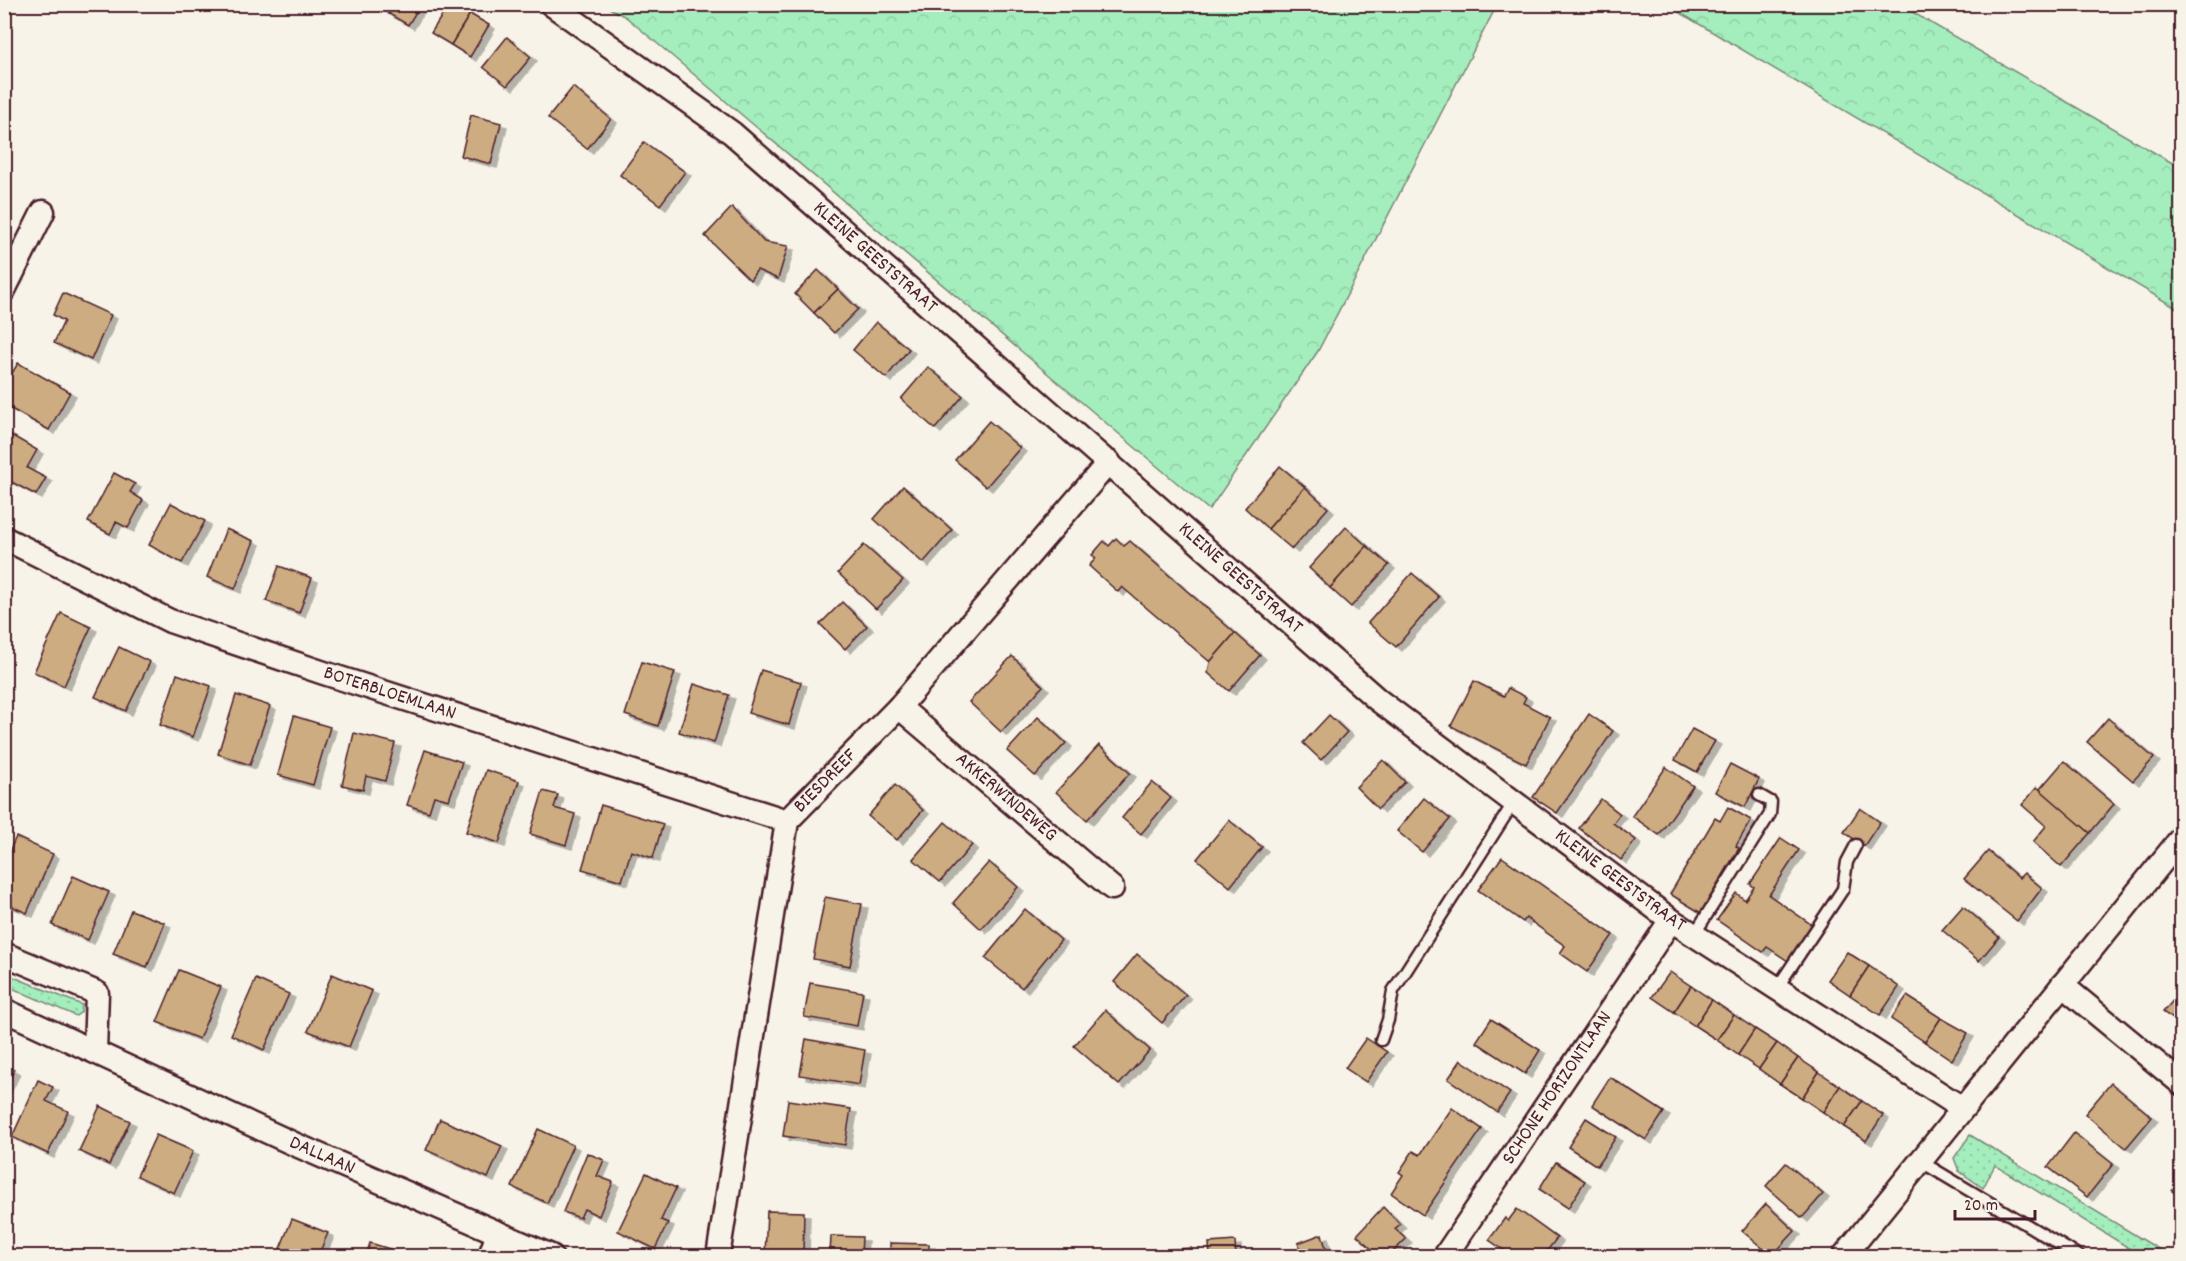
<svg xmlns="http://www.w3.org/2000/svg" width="2186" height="1261" font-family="Dekko,sans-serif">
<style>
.grass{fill:url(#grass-dots);stroke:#778674;stroke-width:1.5}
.forest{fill:url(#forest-crowns);stroke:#778674;stroke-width:1.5}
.building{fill:#ccac80;stroke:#4a1f2b;stroke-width:1.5;filter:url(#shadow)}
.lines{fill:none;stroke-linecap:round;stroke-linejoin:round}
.lane-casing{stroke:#4a1f2b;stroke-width:15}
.street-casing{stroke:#4a1f2b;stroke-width:27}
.lane{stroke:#f7f3e8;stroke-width:10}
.street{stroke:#f7f3e8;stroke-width:22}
.labels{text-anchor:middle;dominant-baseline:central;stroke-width:4.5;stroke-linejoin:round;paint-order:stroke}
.street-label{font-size:20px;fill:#4a1f2b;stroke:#f7f3e8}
</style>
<defs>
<pattern id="grass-dots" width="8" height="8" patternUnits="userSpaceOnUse" patternTransform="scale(1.5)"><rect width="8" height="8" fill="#a4eebd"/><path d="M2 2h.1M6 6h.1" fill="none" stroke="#8fcca3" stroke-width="1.8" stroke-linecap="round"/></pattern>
<pattern id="forest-crowns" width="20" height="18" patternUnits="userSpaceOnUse" patternTransform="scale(1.5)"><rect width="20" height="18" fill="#a4eebd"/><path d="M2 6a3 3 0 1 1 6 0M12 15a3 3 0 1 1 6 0" fill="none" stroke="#8fcca3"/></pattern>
<filter id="shadow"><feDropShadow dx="6" dy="4" stdDeviation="0" flood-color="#0004"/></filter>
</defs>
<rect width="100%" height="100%" fill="#f7f3e8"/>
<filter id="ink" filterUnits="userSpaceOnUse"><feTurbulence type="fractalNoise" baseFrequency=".0167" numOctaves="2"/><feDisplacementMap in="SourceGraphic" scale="12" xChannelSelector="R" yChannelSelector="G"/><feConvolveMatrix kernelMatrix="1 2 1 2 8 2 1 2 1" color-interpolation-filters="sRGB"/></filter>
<g filter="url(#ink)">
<g class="grass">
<polygon points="4,973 82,1005 81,1012 76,1016 5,985"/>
<polygon points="1970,1135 2170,1256 2125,1256 2129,1248 1995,1165 1983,1188 1959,1171 1954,1158"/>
</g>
<g class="forest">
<polygon points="604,5 1497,5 1318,351 1209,510 626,17"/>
<polygon points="1667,5 1900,5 2181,168 2181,311"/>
</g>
<g class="building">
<polygon points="374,4 395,4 389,14"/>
<polygon points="395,4 421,4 408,25 389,14"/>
<polygon points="449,4 455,4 470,14 451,45 431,33"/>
<polygon points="470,14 489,25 470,57 451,45"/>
<polygon points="507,37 531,57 507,86 483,67"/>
<polygon points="573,87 611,119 587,149 548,118"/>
<polygon points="471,115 501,123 491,164 461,156"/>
<polygon points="644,142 685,172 660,205 620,175"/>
<polygon points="732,207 764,242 788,246 778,279 757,270 750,280 705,236"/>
<polygon points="818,270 838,289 814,313 795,294"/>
<polygon points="838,289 858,309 834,333 814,313"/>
<polygon points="63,293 111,315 91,360 54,343 64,321 53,315"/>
<polygon points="876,322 909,349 886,378 853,350"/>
<polygon points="18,363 70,392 49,430 4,405 4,387"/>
<polygon points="928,367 963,396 935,429 901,399"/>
<polygon points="989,421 1020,448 986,487 955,460"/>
<polygon points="4,431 37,450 27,468 46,478 36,495 4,478"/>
<polygon points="1280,466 1305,487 1268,529 1245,508"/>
<polygon points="114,473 135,484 130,492 143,500 128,528 116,522 110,534 88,522"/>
<polygon points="903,486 952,530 923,563 874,519"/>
<polygon points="1305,487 1328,508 1292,549 1268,529"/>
<polygon points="171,503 205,521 182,563 149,545"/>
<polygon points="1346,527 1367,546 1330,588 1309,568"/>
<polygon points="226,529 254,541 235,589 207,577"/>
<polygon points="1116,538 1124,546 1130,541 1235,633 1210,662 1122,587 1118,592 1089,566 1096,558 1092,555 1104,541 1109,546"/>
<polygon points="864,545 903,580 876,609 838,573"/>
<polygon points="1367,546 1389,565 1351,607 1330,588"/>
<polygon points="279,566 312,578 299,613 266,601"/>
<polygon points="1412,573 1439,597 1396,647 1368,623"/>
<polygon points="842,602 867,626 845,649 820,624"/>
<polygon points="61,613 91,627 64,686 34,672"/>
<polygon points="1235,633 1260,655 1229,691 1208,673 1210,662"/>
<polygon points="119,647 150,662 126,711 95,697"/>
<polygon points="1012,656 1043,686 1001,732 969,702"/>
<polygon points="642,662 675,672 658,726 625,715"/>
<polygon points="761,670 801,682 789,725 748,713"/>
<polygon points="177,674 211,686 193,737 160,725"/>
<polygon points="1474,681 1504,696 1508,688 1526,697 1523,703 1550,717 1526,764 1451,726"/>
<polygon points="694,684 729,695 714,743 679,732"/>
<polygon points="236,695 270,706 250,765 218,754"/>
<polygon points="1589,714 1613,731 1557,813 1533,797"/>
<polygon points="1329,715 1347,732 1321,760 1303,743"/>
<polygon points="294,716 330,727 313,785 278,775"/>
<polygon points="1038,717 1066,743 1035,776 1007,751"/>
<polygon points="2108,718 2154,758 2133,781 2087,742"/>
<polygon points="1692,729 1715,741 1697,772 1675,760"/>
<polygon points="354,733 395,743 385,781 366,776 363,790 342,785"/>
<polygon points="1099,745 1130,773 1087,820 1056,792"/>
<polygon points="425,750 462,762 449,800 434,796 429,812 407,805"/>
<polygon points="1383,760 1405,782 1378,809 1356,787"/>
<polygon points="2064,761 2114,804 2090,833 2039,790"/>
<polygon points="1730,764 1759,779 1745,807 1715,792"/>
<polygon points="1666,767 1693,786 1659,835 1632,816"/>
<polygon points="486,770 519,781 499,843 466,832"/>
<polygon points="1152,782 1171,798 1141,834 1122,818"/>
<polygon points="895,785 923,810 897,840 868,816"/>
<polygon points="2037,787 2090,833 2061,867 2033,842 2046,826 2022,805"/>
<polygon points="543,791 558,795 554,808 575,814 566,845 530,834"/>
<polygon points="1424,798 1450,819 1422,852 1397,831"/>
<polygon points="1601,799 1620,814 1613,823 1636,840 1621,860 1579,828"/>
<polygon points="601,805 663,824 653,858 631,851 622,881 582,869"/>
<polygon points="1728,807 1751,820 1736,846 1739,848 1701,913 1670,894 1715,818 1720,821"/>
<polygon points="1860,808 1880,822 1864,846 1844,832"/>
<polygon points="1229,820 1262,847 1230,887 1197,859"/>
<polygon points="945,822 972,845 940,882 913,859"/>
<polygon points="16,837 53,854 27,913 4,903 4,862"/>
<polygon points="1781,838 1799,850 1769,895 1812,925 1788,961 1767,947 1763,952 1717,920 1736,893 1745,900 1754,887 1750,884"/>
<polygon points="1988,851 2019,878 2024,873 2042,888 2017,921 1964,879"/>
<polygon points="1502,857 1613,935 1587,972 1560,953 1565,946 1526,918 1523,922 1478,890"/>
<polygon points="989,862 1018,887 981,929 953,903"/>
<polygon points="73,876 109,892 88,940 52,925"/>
<polygon points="825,897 862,904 850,966 813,959"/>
<polygon points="1963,906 1999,937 1979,961 1942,930"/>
<polygon points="1025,909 1061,940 1022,988 985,958"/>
<polygon points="131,910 165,923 147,967 113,954"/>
<polygon points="1847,952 1869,966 1850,995 1828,980"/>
<polygon points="1137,954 1186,995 1162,1023 1114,982"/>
<polygon points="1869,966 1899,987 1880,1015 1850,995"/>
<polygon points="179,970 221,987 199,1039 157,1022"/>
<polygon points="1670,972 1691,986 1674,1012 1652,997"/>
<polygon points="332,974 372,991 349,1047 308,1031"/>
<polygon points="256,979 289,994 264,1050 231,1035"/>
<polygon points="810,983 863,992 857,1026 804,1017"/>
<polygon points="1691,986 1712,1000 1695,1026 1674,1012"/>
<polygon points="2182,990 2182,1025 2163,1012"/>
<polygon points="1907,996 1941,1018 1925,1042 1891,1019"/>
<polygon points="1712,1000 1734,1015 1717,1040 1695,1026"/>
<polygon points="1105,1010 1150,1050 1119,1085 1074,1046"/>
<polygon points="1734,1015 1755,1029 1738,1055 1717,1040"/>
<polygon points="1941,1018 1968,1033 1952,1060 1925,1042"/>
<polygon points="1491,1019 1540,1050 1525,1074 1476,1042"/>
<polygon points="1755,1029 1777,1043 1759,1069 1738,1055"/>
<polygon points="1366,1038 1387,1052 1366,1082 1345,1068"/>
<polygon points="806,1039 865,1050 859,1085 800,1075"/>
<polygon points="1777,1043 1798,1058 1780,1084 1759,1069"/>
<polygon points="1798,1058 1819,1072 1802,1098 1780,1084"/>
<polygon points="1461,1060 1510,1093 1497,1112 1448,1079"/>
<polygon points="4,1065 14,1070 4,1091"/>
<polygon points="1819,1072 1840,1086 1823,1112 1802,1098"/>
<polygon points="1610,1077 1664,1112 1646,1140 1592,1105"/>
<polygon points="38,1080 53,1087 46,1101 68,1111 48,1154 12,1137"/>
<polygon points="2111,1083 2152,1117 2126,1148 2085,1114"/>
<polygon points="1840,1086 1862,1101 1844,1127 1823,1112"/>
<polygon points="788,1100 851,1109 845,1145 783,1136"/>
<polygon points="1862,1101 1883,1115 1866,1141 1844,1127"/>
<polygon points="100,1106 130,1121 109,1165 79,1151"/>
<polygon points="1452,1108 1482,1129 1423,1215 1391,1193 1403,1175 1399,1172 1413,1151 1420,1155"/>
<polygon points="1586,1118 1616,1137 1597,1166 1568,1147"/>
<polygon points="440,1119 502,1146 488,1178 426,1150"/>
<polygon points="538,1129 573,1145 547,1203 512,1187"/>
<polygon points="2074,1133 2113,1164 2087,1197 2048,1167"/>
<polygon points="156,1135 193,1151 174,1193 137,1176"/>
<polygon points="587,1153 604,1160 597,1176 613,1182 599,1216 584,1209 580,1218 563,1212"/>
<polygon points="1556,1162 1585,1181 1568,1208 1539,1189"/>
<polygon points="1786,1163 1823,1194 1802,1218 1766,1186"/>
<polygon points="646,1173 676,1188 661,1220 668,1223 655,1249 618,1231"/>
<polygon points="2182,1175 2182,1197 2172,1191"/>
<polygon points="1766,1204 1795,1231 1772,1256 1742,1231"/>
<polygon points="1383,1207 1400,1224 1395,1229 1406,1239 1389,1256 1379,1256 1357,1235"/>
<polygon points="1517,1209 1557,1238 1543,1256 1505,1256 1508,1253 1489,1240 1505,1218 1508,1221"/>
<polygon points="767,1211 804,1212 803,1256 765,1256"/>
<polygon points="292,1219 328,1233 318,1256 277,1256"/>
<polygon points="1322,1234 1328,1256 1302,1256 1298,1243"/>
<polygon points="831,1236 862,1237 861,1256 830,1256"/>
<polygon points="1235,1241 1236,1256 1210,1256 1209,1243"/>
<polygon points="370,1243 413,1256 366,1256"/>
<polygon points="890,1243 929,1244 929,1256 890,1256"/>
<polygon points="1191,1248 1191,1256 1165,1256 1165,1250"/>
<polygon points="1165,1250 1165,1256 1138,1256 1138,1251"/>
<polygon points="1138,1251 1138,1256 1112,1256 1112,1252"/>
<polygon points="1112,1252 1112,1256 1085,1256 1085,1253"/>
<polygon points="1289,1253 1289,1256 1255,1256 1255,1255"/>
</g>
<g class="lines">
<g class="lane-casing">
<g id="lane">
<polyline points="1694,935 1770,814 1771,802 1759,795"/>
<polyline points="1777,988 1843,889 1847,862 1856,845"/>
<polyline points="1381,1040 1388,1020 1393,991 1514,802"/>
<polyline points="1920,1161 2079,1256"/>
</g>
</g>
<g class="street-casing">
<g id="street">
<path id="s1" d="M551 4 732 133 1378 700 1671 920 1962 1108"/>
<polyline points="4,290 43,212"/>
<path id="s2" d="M4 538 170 621 324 673 787 821"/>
<path id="s3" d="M899 707 1112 888"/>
<polyline points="4,954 97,993 95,1051"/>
<polyline points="2062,985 2182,1084"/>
<path id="s4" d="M4 1010 294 1144 551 1256"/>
<polyline points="490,1256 498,1233"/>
<path id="s5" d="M718 1256 787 821 899 707 1109 462"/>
<path id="s6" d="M1445 1256 1671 920"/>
<polyline points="1844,1256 2182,837"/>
</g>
</g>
<use href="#lane" class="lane"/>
<use href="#street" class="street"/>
</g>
</g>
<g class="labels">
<g class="street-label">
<text stroke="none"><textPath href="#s1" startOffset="412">KLEINE GEESTSTRAAT</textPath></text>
<text stroke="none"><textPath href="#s1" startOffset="898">KLEINE GEESTSTRAAT</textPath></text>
<text stroke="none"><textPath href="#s2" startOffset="417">BOTERBLOEMLAAN</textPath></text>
<text stroke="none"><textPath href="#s5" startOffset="496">BIESDREEF</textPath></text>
<text stroke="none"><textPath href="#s3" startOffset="140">AKKERWINDEWEG</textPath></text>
<text stroke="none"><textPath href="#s1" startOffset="1384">KLEINE GEESTSTRAAT</textPath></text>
<text stroke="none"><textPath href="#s6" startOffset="202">SCHONE HORIZONTLAAN</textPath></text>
<text stroke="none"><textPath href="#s4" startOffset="350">DALLAAN</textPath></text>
</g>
</g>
<rect width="2186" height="1261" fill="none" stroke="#f7f3e8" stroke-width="24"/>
<rect x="12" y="12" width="2162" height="1237" fill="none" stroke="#4a1f2b" stroke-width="2" filter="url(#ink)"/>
<path d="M1955 1210v9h80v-9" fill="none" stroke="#4a1f2b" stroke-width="3"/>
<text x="1964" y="1210" font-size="18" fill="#4a1f2b" stroke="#f7f3e8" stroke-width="4.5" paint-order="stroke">20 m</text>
</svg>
